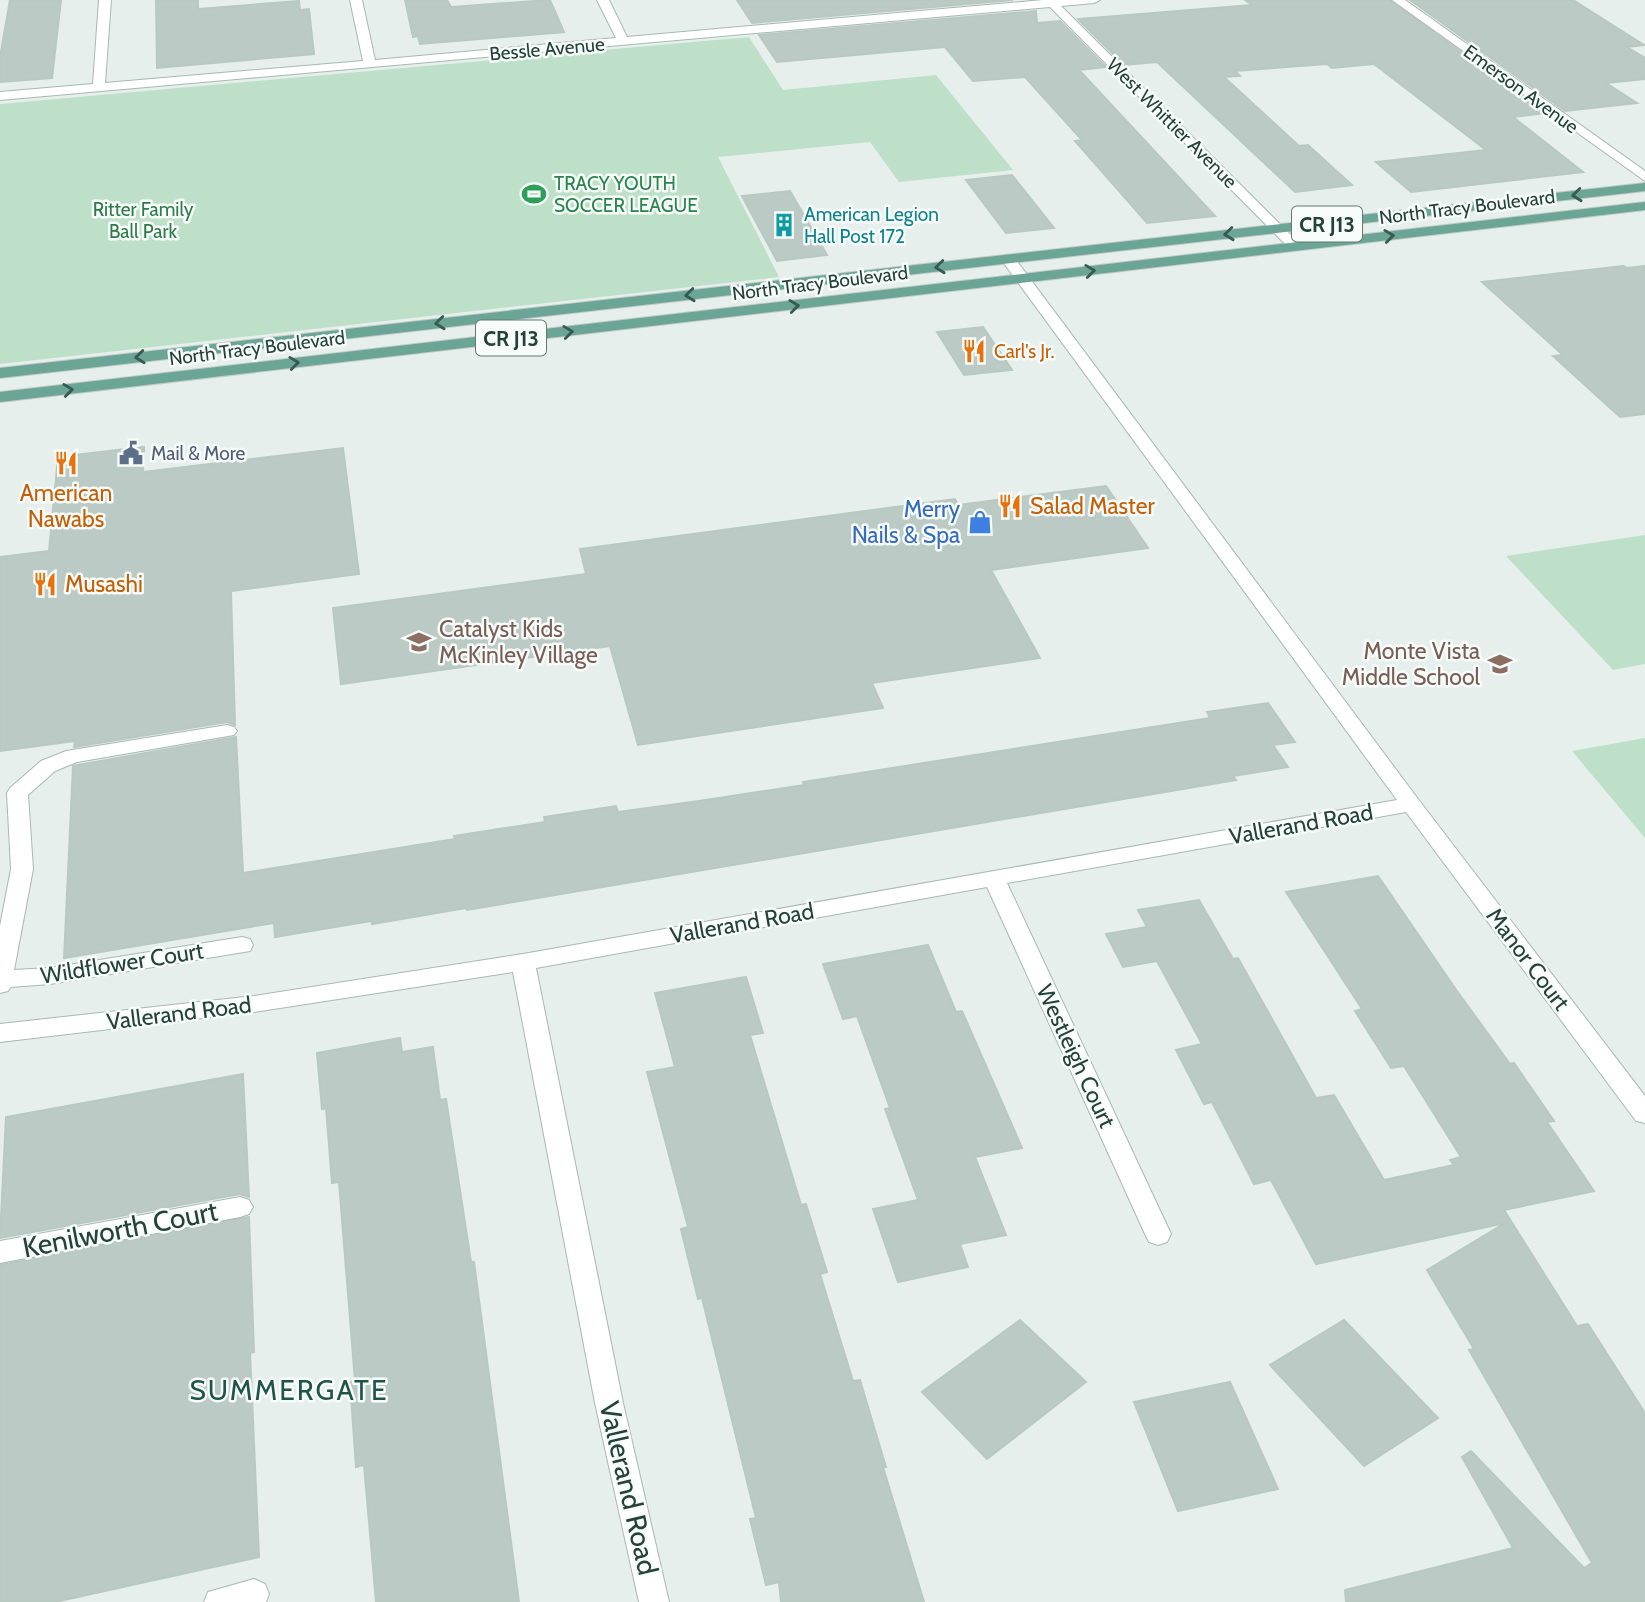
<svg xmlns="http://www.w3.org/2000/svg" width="1645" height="1602" font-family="Cabin,sans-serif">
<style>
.green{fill:#bfe0c8}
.building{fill:#bbcac4;stroke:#b8c9c2;stroke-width:2}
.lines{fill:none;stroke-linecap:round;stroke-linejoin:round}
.street-casing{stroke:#a8b8b2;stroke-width:2}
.primary-casing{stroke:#c2cac8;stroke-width:2}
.street{fill:#fff;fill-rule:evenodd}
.primary{fill:#6aa596;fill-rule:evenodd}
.oneway{stroke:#365b51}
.labels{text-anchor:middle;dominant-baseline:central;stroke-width:5;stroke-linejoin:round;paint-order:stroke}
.far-street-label{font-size:19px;fill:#24423a;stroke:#f7fbf9}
.far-leisure-label{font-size:19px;fill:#27864d;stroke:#f7fbf9;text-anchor:start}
.far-park-label{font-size:19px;fill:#2d7a4b;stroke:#f7fbf9}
.far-culture-label{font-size:19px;fill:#0d838f;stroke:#f7fbf9;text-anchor:start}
.far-food-label{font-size:19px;fill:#c56008;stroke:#f7fbf9;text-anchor:start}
.far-service-label{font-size:19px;fill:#4e5e75;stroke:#f7fbf9;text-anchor:start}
.shield{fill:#f7fbf9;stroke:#637a73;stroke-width:2}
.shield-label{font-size:21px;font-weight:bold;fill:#24423a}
.food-label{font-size:23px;fill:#c56008;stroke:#f7fbf9;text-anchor:start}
.shop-label{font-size:23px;fill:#366cbe;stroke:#f7fbf9;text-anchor:end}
.education-label{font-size:23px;fill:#785e54;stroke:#f7fbf9;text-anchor:start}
.street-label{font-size:23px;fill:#24423a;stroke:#f7fbf9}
.near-street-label{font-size:28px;fill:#24423a;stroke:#f7fbf9}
.near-neighbourhood-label{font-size:28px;letter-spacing:2px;fill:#1f5548;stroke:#f7fbf9}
</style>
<rect width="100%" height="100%" fill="#e6efeb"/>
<g class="green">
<polygon points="749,37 783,90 936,75 1013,170 899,182 870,142 718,157 779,277 0,364 0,104"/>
<polygon points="1645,535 1645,664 1613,670 1506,556"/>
<polygon points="1645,738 1645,838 1572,751"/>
</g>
<g class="building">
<polygon points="10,0 61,0 52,78 0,82 0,57"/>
<polygon points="156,0 198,0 198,9 299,1 300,10 309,9 314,54 157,68"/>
<polygon points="405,0 447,0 451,7 550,0 564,32 420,44 418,36 413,37"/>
<polygon points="737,0 1013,0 752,23"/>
<polygon points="1245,0 1389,0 1546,113 1513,117 1583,172 1411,192 1376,162 1486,150 1374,64 1332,68 1327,64 1235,71 1240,76 1224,77 1299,146 1308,145 1352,185 1295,192 1157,62 1124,65 1078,19 1252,5"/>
<polygon points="1410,0 1573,0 1644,45 1627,47 1645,58 1645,79 1606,83 1637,103 1565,111"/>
<polygon points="1036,11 1037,23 1060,21 1106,67 1079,70 1215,216 1147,223 1075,141 1082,140 1025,77 973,81 945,47 777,62 759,35"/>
<polygon points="1012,175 1054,228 1006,233 966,180"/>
<polygon points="790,191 827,255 777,261 742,196"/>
<polygon points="1623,266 1627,268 1645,266 1645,414 1620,417 1553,356 1563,355 1482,282"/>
<polygon points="983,327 1012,370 964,375 937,332"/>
<polygon points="144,447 143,472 343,448 359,574 231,591 235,725 227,722 74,747 75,741 0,751 0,557 49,551 58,457"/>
<polygon points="1106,486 1148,548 991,570 1040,658 872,683 883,708 638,745 610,646 341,684 333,608 586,574 580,549 955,499 958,505"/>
<polygon points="1268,703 1295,742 1273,745 1288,767 1233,776 1236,780 467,910 466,908 372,924 371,921 275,937 274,923 64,958 73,766 78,765 236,737 243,873 455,839 454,836 545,822 544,817 616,806 618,812 699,801 804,785 803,782 1210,718 1207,712"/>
<polygon points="1378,876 1457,991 1510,1064 1514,1063 1554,1121 1547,1122 1594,1191 1504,1210 1577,1326 1588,1324 1645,1413 1645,1602 1346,1602 1345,1590 1513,1548 1462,1457 1471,1451 1584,1568 1592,1563 1469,1350 1474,1349 1427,1270 1505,1223 1316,1264 1271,1180 1254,1184 1212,1102 1204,1104 1176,1050 1202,1044 1157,961 1123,967 1106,934 1147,927 1138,910 1199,900 1233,959 1238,958 1316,1098 1334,1095 1384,1180 1454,1165 1450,1160 1461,1157 1404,1066 1391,1068 1355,1011 1362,1009 1286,892"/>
<polygon points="928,945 956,1012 962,1011 1022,1148 975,1157 1006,1235 960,1244 968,1267 898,1282 873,1209 918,1200 885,1109 890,1108 857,1016 843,1019 823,964"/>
<polygon points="746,977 763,1033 750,1035 801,1205 806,1204 827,1272 820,1274 853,1381 860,1380 886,1467 883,1467 924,1602 781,1602 779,1582 766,1585 750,1519 756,1518 702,1298 698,1299 681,1229 688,1227 647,1072 675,1067 655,993"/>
<polygon points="400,1038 402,1052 433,1047 440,1100 446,1099 471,1262 474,1262 519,1602 376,1602 364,1465 356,1467 350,1382 355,1381 339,1182 332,1183 326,1108 322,1109 317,1053"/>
<polygon points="243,1074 249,1197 240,1194 0,1238 6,1117"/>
<polygon points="249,1217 254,1352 250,1353 259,1557 55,1602 0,1602 0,1265"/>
<polygon points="1020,1320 1086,1382 987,1459 922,1392"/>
<polygon points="1344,1320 1438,1418 1364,1466 1270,1365"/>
<polygon points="1230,1382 1278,1489 1178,1511 1134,1402"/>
</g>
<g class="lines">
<g class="street-casing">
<g id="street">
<polygon points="99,0 111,0 105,83 363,61 350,0 362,0 375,60 616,38 597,0 609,0 627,37 1043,0 1100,0 1094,3 1061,6 1303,247 1301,250 1291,250 1050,7 0,100 0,92 93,84"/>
<polygon points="1392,0 1405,0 1645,171 1645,181"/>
<polygon points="1008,255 1013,256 1418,799 1645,1096 1645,1123 1636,1121 1406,812 1007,883 1171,1234 1167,1242 1158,1245 1149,1242 1145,1234 987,887 536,968 623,1403 669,1602 639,1602 595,1403 513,972 254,1012 0,1042 0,1024 254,996 523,954 1397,800 1003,262 1003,256"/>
<polygon points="227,725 234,727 237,731 234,735 77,762 55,771 28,795 33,869 14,970 50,968 242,937 250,939 253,945 250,951 50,984 11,987 8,991 0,993 0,926 11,869 7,793 10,788 41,761 66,751"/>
<polygon points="240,1197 249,1200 253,1207 249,1214 240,1217 0,1263 0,1241"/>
<polygon points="254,1579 265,1584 269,1594 266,1602 204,1602 208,1592"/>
</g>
</g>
<g class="primary-casing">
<g id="primary">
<polygon points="1645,183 1645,191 0,378 0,368"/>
<polygon points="1645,202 1645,210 0,402 0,392"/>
</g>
</g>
<use href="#street" class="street"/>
<use href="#primary" class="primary"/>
</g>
<defs><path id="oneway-chevron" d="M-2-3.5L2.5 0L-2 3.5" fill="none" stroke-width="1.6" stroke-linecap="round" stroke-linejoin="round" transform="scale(1.75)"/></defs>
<g class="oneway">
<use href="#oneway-chevron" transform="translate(1577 195) rotate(174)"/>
<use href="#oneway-chevron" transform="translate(1229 234) rotate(174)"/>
<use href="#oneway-chevron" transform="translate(1389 236) rotate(-7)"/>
<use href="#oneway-chevron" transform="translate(940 267) rotate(174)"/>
<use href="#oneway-chevron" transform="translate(1090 271) rotate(-7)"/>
<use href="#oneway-chevron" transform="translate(690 295) rotate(174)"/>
<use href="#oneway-chevron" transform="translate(794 306) rotate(-7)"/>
<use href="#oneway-chevron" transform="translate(440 323) rotate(174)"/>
<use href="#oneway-chevron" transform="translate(568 332) rotate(-7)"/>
<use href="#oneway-chevron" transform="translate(140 357) rotate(174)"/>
<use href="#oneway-chevron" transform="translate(294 363) rotate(-7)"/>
<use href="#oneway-chevron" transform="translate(68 390) rotate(-7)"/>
</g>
<defs>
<g id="stadium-bare" transform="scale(1.89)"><path d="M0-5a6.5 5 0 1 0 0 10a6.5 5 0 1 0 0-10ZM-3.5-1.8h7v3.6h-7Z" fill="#2e9e5b" stroke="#f7fbf9" stroke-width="2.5" paint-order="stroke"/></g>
<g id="building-bare" transform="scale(1.89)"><path d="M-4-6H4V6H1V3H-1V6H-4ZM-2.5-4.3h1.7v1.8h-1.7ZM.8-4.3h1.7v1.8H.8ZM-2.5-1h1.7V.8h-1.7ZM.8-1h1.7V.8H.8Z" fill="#0f9aa8" stroke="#f7fbf9" stroke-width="2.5" paint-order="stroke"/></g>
<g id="restaurant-bare" transform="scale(1.89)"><path d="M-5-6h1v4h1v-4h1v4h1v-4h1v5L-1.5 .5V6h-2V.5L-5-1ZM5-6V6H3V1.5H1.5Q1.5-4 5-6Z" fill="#e8710a" stroke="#f7fbf9" stroke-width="2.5" paint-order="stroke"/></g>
<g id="civic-bare" transform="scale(1.89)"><path d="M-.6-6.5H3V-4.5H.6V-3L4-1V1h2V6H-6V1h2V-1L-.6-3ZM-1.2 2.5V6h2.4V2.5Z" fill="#5c6f8a" stroke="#f7fbf9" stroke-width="2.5" paint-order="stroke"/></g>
<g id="shop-bare" transform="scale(1.89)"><path d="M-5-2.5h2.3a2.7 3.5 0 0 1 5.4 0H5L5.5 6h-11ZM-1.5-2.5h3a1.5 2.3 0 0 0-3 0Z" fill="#3f7fe0" stroke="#f7fbf9" stroke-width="2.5" paint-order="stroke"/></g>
<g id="school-bare" transform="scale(1.89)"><path d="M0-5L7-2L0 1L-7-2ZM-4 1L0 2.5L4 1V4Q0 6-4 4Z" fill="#8d6e63" stroke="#f7fbf9" stroke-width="2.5" paint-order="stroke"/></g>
</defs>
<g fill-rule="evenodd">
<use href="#stadium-bare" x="534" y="194"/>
<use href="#building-bare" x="784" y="225"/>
<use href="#restaurant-bare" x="974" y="351"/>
<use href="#civic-bare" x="131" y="453"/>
<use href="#restaurant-bare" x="66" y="463"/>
<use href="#restaurant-bare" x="1010" y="506"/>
<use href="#shop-bare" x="980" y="522"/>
<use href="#restaurant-bare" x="45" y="584"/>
<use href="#school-bare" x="419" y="642"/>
<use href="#school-bare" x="1500" y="664"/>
</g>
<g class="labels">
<g class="far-street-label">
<text transform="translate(547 49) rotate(-5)">Bessle Avenue</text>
<text transform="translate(1521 89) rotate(36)">Emerson Avenue</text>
<text transform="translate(1172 123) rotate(45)">West Whittier Avenue</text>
<text transform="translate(1467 207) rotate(-7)">North Tracy Boulevard</text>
<text transform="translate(820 283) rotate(-7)">North Tracy Boulevard</text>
<text transform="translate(257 348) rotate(-7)">North Tracy Boulevard</text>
</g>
<g class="far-leisure-label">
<text x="554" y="183">TRACY YOUTH<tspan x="554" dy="22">SOCCER LEAGUE</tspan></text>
</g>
<g class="far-park-label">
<text x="143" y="209">Ritter Family<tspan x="143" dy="22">Ball Park</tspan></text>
</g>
<g class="far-culture-label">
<text x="804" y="214">American Legion<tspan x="804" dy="22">Hall Post 172</tspan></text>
</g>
<g class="far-food-label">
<text x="994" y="351">Carl's Jr.</text>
</g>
<g class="far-service-label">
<text x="151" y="453">Mail &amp; More</text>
</g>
<g class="shield">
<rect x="1292" y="206.5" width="70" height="35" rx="5"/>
<rect x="476" y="320.5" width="70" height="35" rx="5"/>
</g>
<g class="shield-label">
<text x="1327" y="224">CR J13</text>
<text x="511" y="338">CR J13</text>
</g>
<g class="food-label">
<text x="66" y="493" text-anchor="middle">American<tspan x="66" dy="26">Nawabs</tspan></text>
<text x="1030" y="506">Salad Master</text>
<text x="65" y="584">Musashi</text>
</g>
<g class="shop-label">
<text x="960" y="509">Merry<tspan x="960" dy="26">Nails &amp; Spa</tspan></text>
</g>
<g class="education-label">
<text x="439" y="629">Catalyst Kids<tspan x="439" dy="26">McKinley Village</tspan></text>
<text x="1480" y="651" text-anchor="end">Monte Vista<tspan x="1480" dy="26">Middle School</tspan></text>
</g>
<g class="street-label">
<text transform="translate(1301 824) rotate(-10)">Vallerand Road</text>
<text transform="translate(742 923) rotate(-10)">Vallerand Road</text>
<text transform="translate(1528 959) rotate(53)">Manor Court</text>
<text transform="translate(122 963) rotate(-9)">Wildflower Court</text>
<text transform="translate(179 1013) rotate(-7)">Vallerand Road</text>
<text transform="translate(1076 1056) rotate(65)">Westleigh Court</text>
</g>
<g class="near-street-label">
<text transform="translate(120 1229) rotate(-11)">Kenilworth Court</text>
<text transform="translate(629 1488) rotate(77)">Vallerand Road</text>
</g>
<g class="near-neighbourhood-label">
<text x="289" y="1390">SUMMERGATE</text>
</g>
</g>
</svg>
